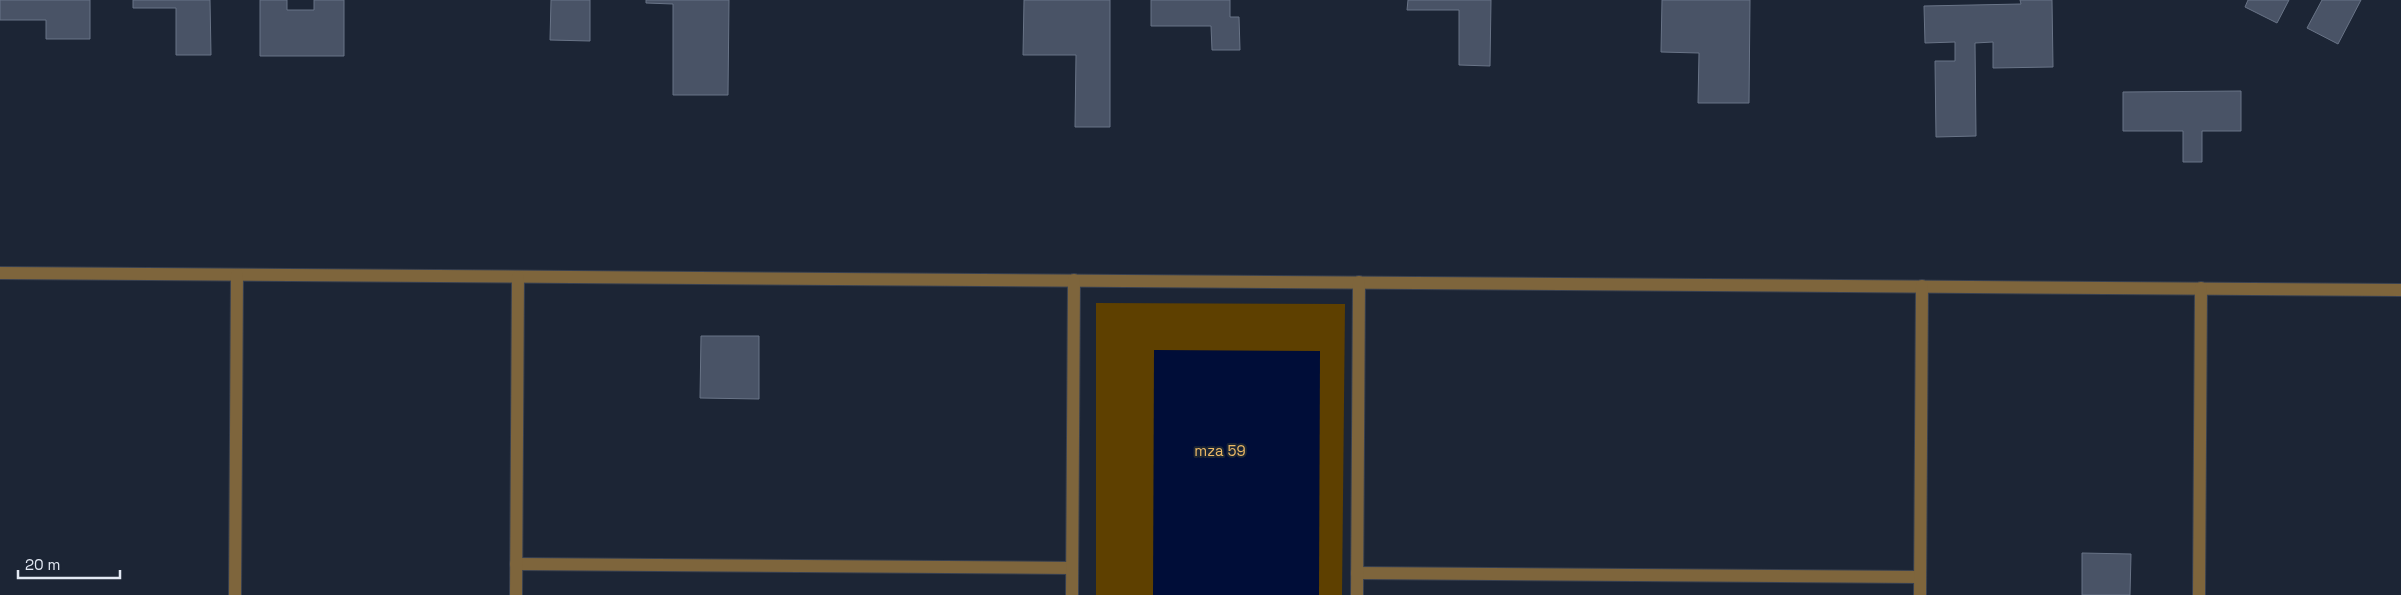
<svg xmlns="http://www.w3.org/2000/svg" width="2401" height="595" font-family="'Space Grotesk',sans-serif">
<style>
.green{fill:#5e4000}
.water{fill:#000d38}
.building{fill:#495366;stroke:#697487}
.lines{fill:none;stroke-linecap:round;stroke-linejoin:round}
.minor-casing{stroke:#384050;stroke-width:14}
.minor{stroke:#7e653c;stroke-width:12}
.labels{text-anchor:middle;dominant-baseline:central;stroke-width:4;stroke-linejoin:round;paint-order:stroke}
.park-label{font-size:15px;fill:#ecb966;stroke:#1c2535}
</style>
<rect width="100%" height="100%" fill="#1c2535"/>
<polygon class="green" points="1096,303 1345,304 1342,595 1096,595"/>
<polygon class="water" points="1154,350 1320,351 1319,595 1153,595"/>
<g class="building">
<polygon points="0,0 90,0 90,39 46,39 46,20 0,20"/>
<polygon points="133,0 210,0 211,55 176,55 176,8 133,8"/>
<polygon points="260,0 287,0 287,10 314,10 314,0 344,0 344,56 260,56"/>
<polygon points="551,0 590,0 590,41 550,40"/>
<polygon points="646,0 729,0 728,95 673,95 673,4 646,3"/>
<polygon points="1024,0 1110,0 1110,127 1075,127 1076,55 1023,55"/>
<polygon points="1151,0 1230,0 1230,17 1239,17 1240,50 1212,50 1211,26 1151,26"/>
<polygon points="1408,0 1491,0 1490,66 1459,65 1459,10 1407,10"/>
<polygon points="1662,0 1750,0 1749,103 1698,103 1699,53 1661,52"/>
<polygon points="2020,0 2052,0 2053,67 1993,68 1993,42 1975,43 1976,136 1936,137 1935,61 1955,61 1955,42 1925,43 1924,6 2021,4"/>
<polygon points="2248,0 2289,0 2277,23 2245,7"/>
<polygon points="2322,0 2361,0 2338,44 2307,28"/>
<polygon points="2241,91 2241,131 2202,131 2202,162 2183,162 2183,131 2123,131 2123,92"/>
<polygon points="701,336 759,336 759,399 700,398"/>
<polygon points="2082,553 2131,554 2130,595 2082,595"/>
</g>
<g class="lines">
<g class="minor-casing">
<g id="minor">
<polyline points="0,273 2401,290"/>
<polyline points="516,564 1072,568"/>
<polyline points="1357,573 1920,577"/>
<polyline points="235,595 237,275"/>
<polyline points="516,595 518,277"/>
<polyline points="1072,595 1074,280"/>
<polyline points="1357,595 1359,282"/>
<polyline points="1920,595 1922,286"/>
<polyline points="2199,595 2201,288"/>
</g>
</g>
<use href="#minor" class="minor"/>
</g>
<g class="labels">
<g class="park-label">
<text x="1220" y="450">mza 59</text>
</g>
</g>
<path d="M18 570v8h102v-8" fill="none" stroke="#e3e9f4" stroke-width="2.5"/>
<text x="25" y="570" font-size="15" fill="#e3e9f4" stroke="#1c2535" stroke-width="4" paint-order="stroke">20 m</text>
</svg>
